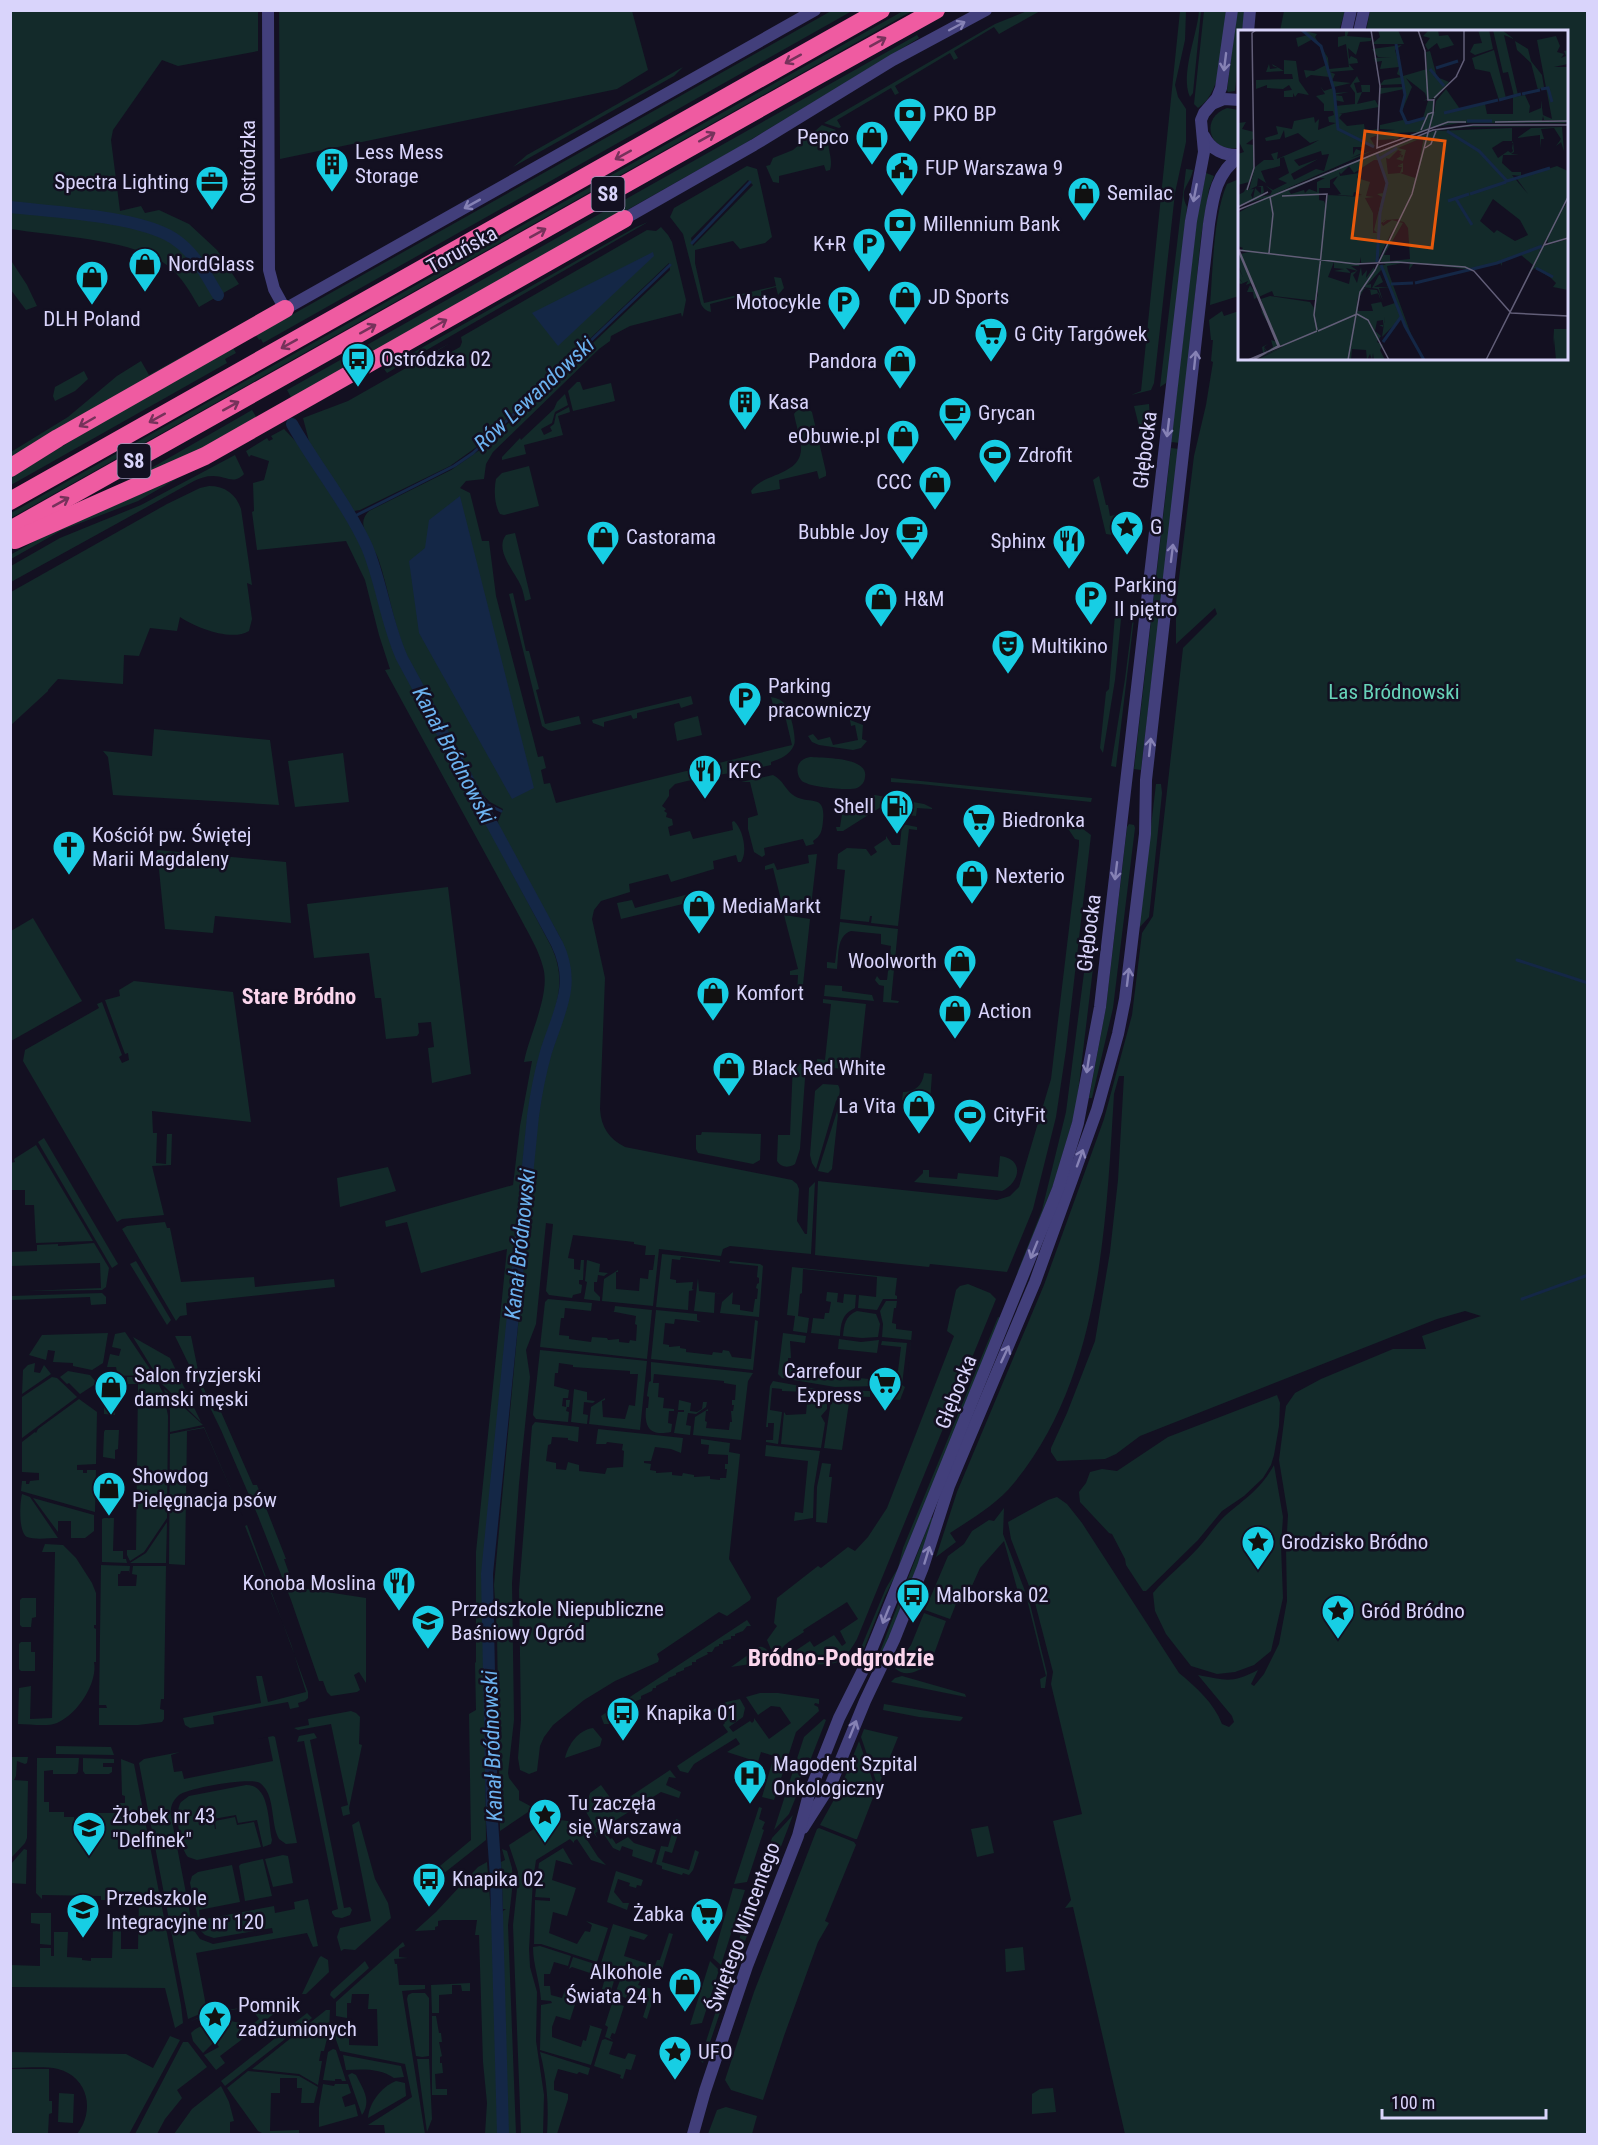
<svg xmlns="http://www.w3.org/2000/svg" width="1598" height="2145" font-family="'Roboto Condensed',sans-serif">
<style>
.green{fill:#132a2a;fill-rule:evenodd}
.water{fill:#142746}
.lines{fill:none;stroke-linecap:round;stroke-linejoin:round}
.stream{stroke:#142746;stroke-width:3}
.canal{stroke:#142746;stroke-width:12}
.minor{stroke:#423f7b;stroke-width:12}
.highway{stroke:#ef5ba1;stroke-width:18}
.oneway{stroke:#8682b5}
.oneway2{stroke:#76325b}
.labels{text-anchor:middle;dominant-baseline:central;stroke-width:5;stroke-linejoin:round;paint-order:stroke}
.shield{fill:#131021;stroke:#9e99ba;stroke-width:1.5}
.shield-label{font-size:20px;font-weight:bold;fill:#d9d4fb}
.poi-label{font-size:21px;fill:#d9d4fb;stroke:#131021;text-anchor:start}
.street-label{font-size:21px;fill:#d9d4fb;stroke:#131021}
.park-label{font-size:21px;fill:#67d3b9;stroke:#131021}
.water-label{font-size:22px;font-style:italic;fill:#6cb2f0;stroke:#131021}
.neighbourhood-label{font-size:22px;font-weight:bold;fill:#fbd6ed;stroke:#131021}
.quarter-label{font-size:24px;font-weight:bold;fill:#fbd6ed;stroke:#131021}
.inset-river{fill:none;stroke:#142746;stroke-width:3}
.inset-road{fill:none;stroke:#625e78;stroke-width:1.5}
.view{fill:#e8590c;fill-opacity:0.15;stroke:#e8590c;stroke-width:3}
.inset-edge{fill:none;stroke:#d9d4fb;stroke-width:3}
</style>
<rect width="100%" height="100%" fill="#131021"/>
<g class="green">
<path d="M11 10 258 11V51L178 66 162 60 113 130 111 140 120 211 141 206 145 213 159 210 189 224 217 250 239 284 199 307C190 292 182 277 168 266 136 239 53 236 11 229Z"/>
<polygon points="279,11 632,11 648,70 617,89 280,159"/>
<polygon points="831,11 852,11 263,343 261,339 259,340 256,335"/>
<polygon points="903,11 912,11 11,518 11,513"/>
<polygon points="1027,11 1040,11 999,34 994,27 954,51 958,58 954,60 950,53 895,86 899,93 895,95 891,88 837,120 841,127 839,128 824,123 995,24"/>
<polygon points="1180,11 1186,11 1185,40 1175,85 1178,97 1186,109 1186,142 1175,193 1154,383 1151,390 1131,395 1141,391"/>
<path d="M1199 11H1201L1193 93 1190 97C1180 74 1197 36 1199 11Z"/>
<path d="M1204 11H1226C1223 39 1224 92 1198 108L1194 104Z"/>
<polygon points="1237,11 1245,11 1242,31 1240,32 1239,52 1235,91 1228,92 1227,90"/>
<polygon points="1284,11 1284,10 1345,11 1339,31 1280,31"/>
<path d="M1370 11H1587V2134H1125L1073 1907 1065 1908 1071 1900 1053 1821 1082 1814 1051 1684 1053 1672 1034 1599 1011 1539 1008 1522 1048 1500 1057 1497 1067 1504 1082 1523 1179 1673C1196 1687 1214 1703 1222 1724L1229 1727 1234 1722 1232 1716 1198 1675C1226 1680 1231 1684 1258 1670L1251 1684 1254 1686 1264 1674 1279 1644 1287 1601 1286 1548 1288 1515 1279 1460 1286 1406 1295 1393 1321 1379 1393 1349H1426L1422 1336 1481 1316 1465 1311 1437 1319 1140 1436 1116 1454 1105 1459 1057 1461 1051 1452V1448L1067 1413 1095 1341 1110 1252 1118 1180 1124 1076H1119L1114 1094C1106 1225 1101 1377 1014 1483 997 1504 973 1518 950 1533L956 1542 936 1557 957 1492 1044 1285 1104 1119 1132 1015 1142 933 1153 916 1183 648 1217 614 1215 608 1176 644V603L1194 456 1206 405 1213 362 1211 361 1213 340H1211L1209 320 1222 311 1224 316 1239 311 1240 358H1385L1426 361 1427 358H1566V32L1366 31Z"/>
<polygon points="917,35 919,38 739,147 307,390 292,399 287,390"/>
<polygon points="683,67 674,76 513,167 527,155"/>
<path d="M1227 108 1239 110 1240 147 1238 148C1209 153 1199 118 1227 108Z"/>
<path d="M822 125 836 130C820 141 835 155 830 170L826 171 824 165 779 176V183L773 182 766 166 770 165 773 158 793 150Z"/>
<path d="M747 166 757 169 772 237 765 243 740 249 733 241 695 250V263L704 303 776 286 774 277 781 278 784 288 778 295 776 287 761 291 762 299 751 302 748 294 710 304 711 312C706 311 703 308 701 304L683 234 670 217 674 208ZM748 180 753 185 693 246 691 238Z"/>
<path d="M1186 169 1193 170C1190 186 1178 189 1187 207L1168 376 1166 383 1160 387Z"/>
<polygon points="1206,173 1214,176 1209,189 1201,237 1180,443 1171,442 1197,218"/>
<path d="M1239 179V296L1210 305C1213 270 1213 216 1227 184Z"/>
<polygon points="648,222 387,373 384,369 636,227"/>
<path d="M661 227 668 235 672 242 686 300 683 315 682 317 681 313 630 326 611 336 610 341 599 349 493 452 486 464 484 479 466 481 460 488 470 493 482 541H489L496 596 538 757 543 756 546 768 541 770 544 784 550 783 556 803 792 745 782 703 773 705 771 697C776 698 780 699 784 703 790 709 797 738 794 745 790 755 780 759 771 762V765C739 773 707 775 675 784L669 790V796L662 806 666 809 664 811 667 813 666 817 672 819 673 825 668 827 670 836 690 831 693 839 733 830 732 822 734 821C743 829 748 852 741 862H738L736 855 713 861 714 869 671 882 668 874 629 884 630 892 601 901 594 910 592 919 605 978 600 1109C601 1127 609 1139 625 1147L792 1180 797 1184 799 1189 797 1221 805 1234H807L809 1188 815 1182 811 1254 730 1246 723 1249 721 1256 659 1249 653 1306 602 1301 604 1279 618 1270V1272H616V1289L639 1291 640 1278 648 1279 649 1270H653L655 1255H645L646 1246 634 1244V1242L573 1235 568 1258 574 1259V1269L580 1270 581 1260H584L583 1280H579V1284L582 1285 581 1293 573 1295 572 1298 549 1295 546 1291 553 1224 546 1223 536 1324 526 1350 530 1377 519 1484 512 1583 514 1720 508 1773 509 1778 519 1791V1800L534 1808 500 1831 497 1633 494 1585 537 1120 545 1073 569 999 570 967 561 939 499 829 498 821 503 809 490 802 479 791 406 654C393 623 389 590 378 558 374 548 366 539 364 528 362 521 364 516 369 511L451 470 481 449 670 270 669 263 478 446 450 466 360 510 354 511 347 508 310 445 303 418 348 401 450 343 424 359 428 365 460 347 462 342 461 337 647 230 656 231Z"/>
<polygon points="10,259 27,285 37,306 26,310 11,290"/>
<polygon points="224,333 213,343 11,458 11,452 68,417 117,376 141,361 149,375"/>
<polygon points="233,348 236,353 225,359 227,363 11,485 10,478 109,418"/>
<polygon points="84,371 88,379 75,391 55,401 53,396 55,387"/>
<polygon points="577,382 580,382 583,390 611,383 615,401 573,411 568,391"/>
<polygon points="565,394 568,405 555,412 552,423 541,429 544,435 552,431 550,427 554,424 556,414 569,407 570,412 558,416 563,435 524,445 526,454 502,460 502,457 520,438 521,440 554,409 557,402"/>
<polygon points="1149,404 1150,418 1142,448 1143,442 1134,406"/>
<path d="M807 408 812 412 826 472V476L819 479 817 471 779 480 780 489 752 494 751 491C763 472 803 476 801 446 800 436 796 425 794 414L797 410Z"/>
<polygon points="252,410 257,418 196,453 127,482"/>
<path d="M284 429 304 450 359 539 373 573 392 640 402 665 551 946C571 988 550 1017 540 1057 534 1078 530 1100 527 1121L483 1578 486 1840 424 1889 416 1886 471 1840 469 1714 476 1710 475 1663 476 1662V1552L507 1249 421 1273 407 1222 386 1227 385 1221 513 1185 520 1126 532 1061 524 1062C529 1035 551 994 543 967 539 951 530 936 522 921L385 670 390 669 379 635 365 580 346 541 257 550 252 512 254 511 253 483 264 480 269 461 251 455 249 457 246 451 267 438 269 441 273 439 271 436Z"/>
<polygon points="1171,448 1179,449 1141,770 1134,769"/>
<path d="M235 455 244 474C234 485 226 476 213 476 206 476 200 478 194 481L11 582V566L60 538 141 505Z"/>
<path d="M529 466 539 506 504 515 500 514C494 505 494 489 496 479L502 473Z"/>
<polygon points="1099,476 1106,505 1108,505 1110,516 1130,512 1127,533 1119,536 1106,534 1093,480"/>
<polygon points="178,478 138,501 62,530 11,559 10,555 46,535"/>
<path d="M209 486C225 486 236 494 241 509L252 585 247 583 252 619 249 631C231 642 195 627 180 617L177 631 150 628 139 656 124 655 123 684 58 679 48 690V691L11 725V592L167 504 200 488Z"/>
<path d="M515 533 531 599 525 601C524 596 523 591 521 586 515 572 494 550 506 535Z"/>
<polygon points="513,593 526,651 529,651 539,689 536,690 545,724 579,716 581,724 552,731 548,730 542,726 509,594"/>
<polygon points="1123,599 1115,680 1103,753 1100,748 1106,692 1109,689 1115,614 1121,615"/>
<polygon points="1135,601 1136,602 1116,767 1111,766 1125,679"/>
<polygon points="691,696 693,704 681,708 679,703 637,713 637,718 633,719 631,715 604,722 604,727 593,723 592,720"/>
<polygon points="698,716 702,735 677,741 674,724 676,722"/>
<polygon points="850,720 863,725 862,739 867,741 861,748 853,750 819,745 812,742 808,736 813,734 818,740 830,737 833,745 858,740 855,725 851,726"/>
<polygon points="154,729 270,740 279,805 113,795 108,757 103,751 152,756"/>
<polygon points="343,753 349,802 295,807 288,761"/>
<path d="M810 757C823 758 869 757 865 777 865 782 861 786 857 788 850 791 813 787 806 783 802 782 801 780 799 777 795 767 799 759 810 757Z"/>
<path d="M773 775C784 781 784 788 793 795 809 806 826 792 823 821 822 831 821 836 813 841L814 844 806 846 803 839 764 848 765 855 762 857 754 852 748 829V818L758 815 750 782H741Z"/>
<polygon points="891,778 1092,798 1091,802 920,784 891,782"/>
<polygon points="1156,784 1161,784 1162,793 1149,917 1139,928"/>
<polygon points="875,795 924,804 932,808 932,809 917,808 916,816 900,814 890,806 884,805 843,831 837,831 836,827 840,827 842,814 846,808 862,803"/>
<polygon points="1062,819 1071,820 1091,835 1066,1050 1056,1117 1033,1209 1007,1272 930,1264 929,1267 815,1255 818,1181 997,1200 1010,1196 1019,1187 1051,1079 1079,845 1079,840 1075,839 1069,830 1061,827"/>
<polygon points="902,824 917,827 917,830 909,829 898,926 871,923 872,916 870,916 869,922 840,919 845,870 837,869 838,854 847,848 866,849 871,856 877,852 874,847 886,839 886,836 892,845 900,845"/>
<polygon points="1129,824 1134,825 1135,828 1113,1008 1092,1098 1089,1098 1106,1007 1127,827"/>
<polygon points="157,850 286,862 291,923 215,916 213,933 165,929"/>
<polygon points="817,854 810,915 784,912 773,868 765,870 765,866 774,863 777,870 809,863 808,855"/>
<polygon points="448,887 471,1074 432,1083 428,1048 434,1047 431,1022 418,1023 419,1033 417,1036 386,1039 381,998 375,998 369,953 314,958 307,904"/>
<polygon points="689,894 691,902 621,919 617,903 632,900 635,908"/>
<polygon points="784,915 810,919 802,994 797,994 798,975 790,975 790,971 798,969"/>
<polygon points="33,918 82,1001 11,1041 11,931"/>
<path d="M840 922 898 929 891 1000 899 1001 898 1003 883 1002 884 986 879 985 875 980 877 976 880 980H887L891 946 881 944V934L851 931C836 936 839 956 837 969L827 968V962L835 963Z"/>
<polygon points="1090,926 1098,927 1076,1109 1054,1183 1019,1271 1017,1273 1042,1210 1066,1112"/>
<polygon points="134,981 233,992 251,1122 152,1111 153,1133 157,1133 156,1163 166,1164 167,1134 172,1134 171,1165 152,1166 164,1215 122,1219 117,1222 23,1061 25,1050 99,1008 97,1004 102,1002 122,1055 119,1057 122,1063 129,1060 128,1053 125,1054 105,1000 120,996 119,990"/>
<polygon points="825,985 842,986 842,991 872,995 874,1001 824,996"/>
<polygon points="823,999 866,1004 859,1070 833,1068 832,1076 824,1074 818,1069 817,1059 825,1060 831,1004 823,1003"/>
<path d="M793 1063 806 1064 800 1149 795 1164C789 1168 781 1168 777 1161L778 1135H790Z"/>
<path d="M924 1073 932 1074 930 1103 902 1100 903 1092C915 1092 923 1085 924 1073Z"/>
<path d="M823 1084 838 1085C841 1089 840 1097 836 1101L816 1169 812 1163 810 1155 815 1091Z"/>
<polygon points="839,1105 832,1169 828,1173 818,1171"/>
<polygon points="702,1132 761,1134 760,1160 753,1164 698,1153 696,1149 696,1135 701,1135"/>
<polygon points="44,1138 118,1264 112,1268 38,1142"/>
<polygon points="36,1145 93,1241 36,1243 34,1205 25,1205 25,1190 11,1190 10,1163 15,1162 14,1159"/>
<path d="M1000 1156C1025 1159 1020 1183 1002 1191L914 1182 923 1173V1170H929V1177L957 1179 958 1173 998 1177Z"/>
<polygon points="388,1167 396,1191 340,1207 337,1178"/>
<polygon points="165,1222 167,1228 170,1228 181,1282 254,1277 255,1287 334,1279 335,1287 186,1303 187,1315 180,1316 176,1321 122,1229 127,1226"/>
<polygon points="94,1243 109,1268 106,1287 102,1290 27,1291 101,1288 100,1263 11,1266 11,1252 37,1251 37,1245 58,1244 58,1246"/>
<polygon points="662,1254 720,1260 720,1262 681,1257 680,1260 672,1259 670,1279 676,1280 676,1283 693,1282 692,1289 694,1290 689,1291 688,1310 656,1307"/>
<polygon points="587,1260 600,1264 599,1272 608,1273 604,1276 598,1275 597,1282 594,1282 594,1291 600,1297 600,1301 584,1299 587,1282 585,1281"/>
<polygon points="136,1261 171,1320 167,1325 130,1264"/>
<polygon points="730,1261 760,1264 763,1266 759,1317 720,1313 722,1302 733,1292 732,1304 740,1305 740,1310 753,1312 755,1299 757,1299 758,1289 756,1288 757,1284 759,1283 759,1278 757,1277 758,1266 729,1263"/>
<polygon points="792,1267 897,1278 895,1295 897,1296 897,1299 883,1299 877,1310 858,1308 859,1295 876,1297 877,1277 803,1269 802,1293 800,1294 798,1316 809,1318 807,1333 793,1331 795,1316 787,1315"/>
<polygon points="698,1278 699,1291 727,1294 715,1293 714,1313 694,1311"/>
<path d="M968 1284 990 1293 996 1299 857 1639C853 1646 848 1654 843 1659 832 1669 800 1662 785 1662L786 1652 792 1647 795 1651 810 1641 814 1647 834 1635 842 1646 846 1643 840 1631 858 1619 847 1602 803 1630 804 1632C789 1642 780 1645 776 1661L767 1640 777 1626 774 1623 777 1598 818 1566 821 1568 848 1547 855 1551 868 1537 887 1508 954 1336 947 1331 956 1290 960 1286Z"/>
<path d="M827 1292 838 1293 837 1302 843 1303 844 1294 856 1295 855 1308C842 1314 841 1323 840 1336L811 1333 813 1318 824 1319 825 1313H829L831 1302 826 1301Z"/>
<polygon points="102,1293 106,1297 106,1304 91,1305 90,1297 11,1300 11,1296"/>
<polygon points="548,1299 592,1303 591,1311 565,1308 564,1318 561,1318 559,1335 569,1336 569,1339 591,1342 592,1337 607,1338 608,1340 619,1339 619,1342 629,1343 630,1340 636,1341 637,1325 635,1324 636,1316 610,1311 614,1312 615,1306 652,1310 647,1359 540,1347 545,1302"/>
<polygon points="886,1301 897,1301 896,1308 894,1308 892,1323 896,1324 896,1329 912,1331 908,1373 911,1340 882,1337 883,1324 880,1311"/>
<polygon points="656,1310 697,1314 697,1320 701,1322 675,1319 674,1324 665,1323 663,1344 669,1345 669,1347 680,1346 680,1348 686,1349 686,1352 712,1355 713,1352 722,1353 723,1350 729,1351 732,1357 751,1359 755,1320 758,1321 753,1370 651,1359"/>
<path d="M857 1311 876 1314 880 1324 878 1337 862 1338 843 1336C844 1325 845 1316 857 1311Z"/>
<polygon points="998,1317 1001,1318 895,1576 885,1596 863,1651 860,1650 886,1588 898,1568 903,1548"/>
<polygon points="125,1332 154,1375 113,1376 108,1374 117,1372 116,1367 107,1367 110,1354 119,1356 121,1349 112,1347 115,1334"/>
<polygon points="108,1333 103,1363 92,1370 73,1366 73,1363 53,1362 55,1351 48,1350 46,1360 29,1355 42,1335"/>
<polygon points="783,1333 806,1336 805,1343 790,1341 791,1358 788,1358 788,1366 812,1369 812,1366 819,1367 819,1374 879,1380 881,1369 898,1371 901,1347 881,1345 882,1341 907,1343 902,1385 905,1387 900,1400 879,1398 880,1386 835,1387 782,1378 778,1374"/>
<polygon points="175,1336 191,1336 200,1380 214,1411 221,1412 253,1485 257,1485 286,1559 284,1559 294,1587 366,1598 366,1683 359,1672 354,1675 360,1690 357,1692 331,1696 327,1692 323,1681 319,1681 291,1600 258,1516 221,1430"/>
<polygon points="133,1337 170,1358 201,1422 162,1384"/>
<polygon points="839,1339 861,1342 879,1340 877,1353 838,1349"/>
<polygon points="540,1350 647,1361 640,1430 589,1424 591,1407 605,1398 605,1400 602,1401 603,1417 625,1419 629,1405 635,1406 638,1374 630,1374 630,1371 573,1367 573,1365 559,1363 558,1373 555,1373 554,1386 569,1390 568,1398 563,1398 562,1406 566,1407 566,1400 570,1400 569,1407 567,1407 566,1411 569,1412 568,1422 536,1419 533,1415"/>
<path d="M651 1362 753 1373 748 1381 741 1440 693 1435 695 1417 708 1409V1411H706L705 1421 707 1422 706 1428 729 1430 730 1422H732L731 1411H733L734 1405H732V1400H735L736 1385 724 1383V1381L654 1374 653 1383H659L658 1397 664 1398 663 1408 674 1409V1411H669L668 1423 672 1424 671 1432C651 1436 644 1429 646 1408H648L649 1397 647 1396 649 1382 651 1381Z"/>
<polygon points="35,1363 34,1372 40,1373 44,1365 51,1374 22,1394 23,1370 28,1365"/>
<polygon points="68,1371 90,1375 97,1383 80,1394 69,1383 67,1384 60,1377"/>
<polygon points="52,1377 57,1378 77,1397 22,1438 22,1397"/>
<polygon points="127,1377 155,1377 164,1395 168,1416 167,1518 144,1552 130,1561 127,1555 127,1550 136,1550 138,1384 127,1384"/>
<polygon points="773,1381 827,1391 827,1409 821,1416 825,1423 821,1448 781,1444 784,1412 786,1415 806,1414 808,1392 782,1391 782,1389 772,1388 770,1410 782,1412 778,1444 766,1442 766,1440 773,1440 774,1423 768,1423 768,1427 766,1427 770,1386"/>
<polygon points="109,1382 115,1382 115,1415 104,1414 104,1388"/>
<polygon points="164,1389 203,1425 170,1432 170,1411"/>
<polygon points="574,1389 587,1392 587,1400 595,1401 593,1403 584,1402 583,1414 588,1415 587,1424 571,1422"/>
<polygon points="838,1390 870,1391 870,1397 850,1396 842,1450 824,1448 832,1394 838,1394"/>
<polygon points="1277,1395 1280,1403 1279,1426 1274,1455 1271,1465 1263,1478 1244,1496 1222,1511 1198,1540 1146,1591 1143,1591 1126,1565 1125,1559 1112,1534 1109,1533 1080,1502 1079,1492 1086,1483 1090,1472 1102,1469 1117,1471 1168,1437"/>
<polygon points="79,1399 97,1412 96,1464 77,1465 77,1470 83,1470 83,1473 87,1473 87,1470 96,1470 95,1512 21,1491 22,1481 26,1481 26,1484 29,1484 30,1481 39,1480 39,1473 22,1472 22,1442 35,1432 36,1433 38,1429"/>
<polygon points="679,1400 691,1403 690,1411 697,1412 702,1409 703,1402 707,1402 706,1407 696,1414 688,1413 686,1425 691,1426 690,1435 674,1433 678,1412 684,1412 684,1410 678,1410"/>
<polygon points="535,1422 579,1427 578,1442 568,1440 568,1438 552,1437 551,1444 548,1445 546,1461 556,1463 556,1469 566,1470 568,1462 579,1465 579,1471 605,1474 607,1468 623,1467 624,1451 622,1450 623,1444 607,1442 606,1444 596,1444 598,1429 683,1438 681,1453 671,1449 655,1447 651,1461 644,1461 644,1463 651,1464 650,1470 656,1471 656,1473 672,1472 672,1475 682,1476 683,1473 694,1475 694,1477 710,1476 710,1479 720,1480 720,1478 726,1478 727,1469 725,1469 725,1464 728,1464 728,1455 708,1454 709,1445 701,1444 701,1439 730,1443 729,1452 740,1454 729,1559 751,1597 750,1600 727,1616 719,1612 657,1654 659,1659 658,1662 615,1681 584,1700 553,1725 544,1737 540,1746 537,1771 529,1774 520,1770 518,1758 521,1720 519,1590 532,1426"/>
<polygon points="204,1427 243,1517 204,1428 187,1431 185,1565 169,1564 170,1434"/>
<polygon points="105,1430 119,1430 118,1449 115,1450 115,1459 103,1457 104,1432"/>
<polygon points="766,1445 820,1451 814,1487 813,1518 794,1521 795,1512 803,1513 808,1461 765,1456"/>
<polygon points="822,1463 831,1464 829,1477 832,1477 827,1523 816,1522 817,1487"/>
<path d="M1274 1465 1283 1517 1281 1546 1283 1598 1271 1651 1254 1665 1235 1672 1217 1674 1191 1666 1166 1634 1155 1611 1153 1593C1167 1576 1185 1563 1199 1547 1208 1537 1216 1524 1226 1515 1246 1498 1261 1489 1274 1465Z"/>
<polygon points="104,1474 114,1474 114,1484 118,1484 118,1503 103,1501"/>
<path d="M22 1494 30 1497 58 1538C49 1538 35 1540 27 1537 18 1532 20 1502 22 1494Z"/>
<polygon points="33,1498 94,1515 94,1531 85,1538 71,1538 71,1521 58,1521 58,1532"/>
<polygon points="1004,1508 1003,1534 1030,1604 1047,1673 1045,1688 1041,1688 1040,1679 1046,1676 1025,1591 1018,1592 1004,1541 980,1568 971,1588 969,1588 965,1601 958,1599 950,1619 925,1610 948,1556 964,1544 972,1531 989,1520 994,1521"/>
<polygon points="104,1518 114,1518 113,1551 123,1551 123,1559 126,1559 127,1563 102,1562 102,1519"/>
<polygon points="931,1518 933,1518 919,1562 881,1659 878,1657"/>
<polygon points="167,1522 166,1563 130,1563 146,1553"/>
<polygon points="247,1525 308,1692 308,1698 305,1701 298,1703 299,1707 290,1709 288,1702 213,1716 214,1724 190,1728 185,1725 183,1718 261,1703 256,1676 262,1676 268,1702 306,1692 291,1644 245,1526"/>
<path d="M45 1544 63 1545 76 1558 92 1583 96 1593V1625H94V1628L96 1629V1662H94C98 1682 78 1714 57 1723 47 1727 30 1724 18 1724L19 1688 31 1686 30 1719 52 1718 55 1552H42Z"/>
<polygon points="101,1565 130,1566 129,1574 129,1571 121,1571 120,1574 118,1574 118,1586 136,1586 137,1575 132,1574 133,1566 166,1566 164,1699 161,1699 160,1709 164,1710 164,1719 162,1722 138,1725 99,1725 99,1708 107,1708 106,1705 99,1705"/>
<polygon points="22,1598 36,1598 36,1617 32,1618 31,1627 22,1627 20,1625 20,1600"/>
<path d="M924 1613 946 1621 930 1665C918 1670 906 1679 895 1668L911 1645Z"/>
<polygon points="747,1620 751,1626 747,1626 743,1631 735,1634 735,1636 731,1636 731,1639 723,1641 723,1644 719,1644 719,1646 715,1647 712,1652 707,1652 708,1654 696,1660 696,1662 692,1662 692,1665 684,1668 684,1670 676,1673 676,1675 668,1678 668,1680 656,1686 656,1688 653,1688 652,1691 641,1696 641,1699 625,1706 625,1709 613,1715 613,1717 609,1717 609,1724 604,1724 601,1716"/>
<polygon points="21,1642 31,1642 31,1652 35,1652 35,1671 21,1671 19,1669 19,1644"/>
<path d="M759 1647C765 1646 768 1651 771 1656L770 1661 731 1667Z"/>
<polygon points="902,1676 965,1694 966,1697 891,1682 895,1678"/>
<polygon points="760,1693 778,1693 819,1699 819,1704 815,1703 814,1705 818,1707 819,1711 796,1732 774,1800 762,1797 774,1756 761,1752 758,1762 727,1752 740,1744 736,1738 694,1764 688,1773 680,1771 677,1766 728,1732 723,1725 725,1723 713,1710 726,1702 740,1699 745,1708 743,1717 729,1727 733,1732 750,1721 752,1723 754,1721 754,1718 769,1739 791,1723 780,1707 771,1706 758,1715 746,1697"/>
<polygon points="884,1704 963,1717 962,1719 960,1721 919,1717 883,1710"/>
<polygon points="351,1711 356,1713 360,1717 359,1744 362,1745 349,1808 350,1814 343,1816 341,1807 348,1805 331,1724 298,1730 294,1728 309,1725 308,1719"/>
<polygon points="824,1719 826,1720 806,1771 803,1771 799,1781 802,1782 789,1814 774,1830 804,1737"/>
<path d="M593 1728 602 1739 600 1746 565 1758C568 1745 578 1730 593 1728Z"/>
<polygon points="864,1729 898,1737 878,1787 861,1737"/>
<polygon points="314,1733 317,1738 310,1740 344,1908 350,1907 352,1910 350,1915 342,1918 335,1917 332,1913 332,1911 338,1909 304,1741 297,1742 299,1736"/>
<path d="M273 1736 275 1737 297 1843 286 1844 279 1839C270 1823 276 1795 260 1783 251 1777 188 1788 179 1795 172 1801 170 1808 171 1816L193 1929 200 1939 213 1944 273 1933 272 1928 214 1938 205 1935 201 1931 190 1883 192 1876 198 1872 232 1865 240 1902 199 1910 200 1920 274 1906 275 1913 295 1909 294 1902 308 1899 318 1946 313 1947 307 1933 196 1953 207 2011 188 2019 139 1763 144 1759 180 1752 171 1755 174 1772 182 1771 184 1779 273 1761 268 1737 187 1753Z"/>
<polygon points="859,1741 876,1790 857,1839 855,1839 820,1825 841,1787"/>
<polygon points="56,1746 111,1747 114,1755 56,1754"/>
<polygon points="11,1757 28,1757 27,1763 25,1764 17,1761 16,1776 14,1780 28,1781 27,1838 25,1843 11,1858"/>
<polygon points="37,1758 79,1758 78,1772 76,1774 53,1774 53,1770 44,1771 44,1802 49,1802 49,1812 64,1812 64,1817 74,1817 74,1822 84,1822 84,1817 94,1817 94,1813 116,1813 116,1803 125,1803 125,1796 122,1795 121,1759 134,1764 181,2005 183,2023 175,2028 165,1988 11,1987 11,1965 40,1966 40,1948 51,1948 51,1956 54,1956 54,1932 68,1932 67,1957 82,1958 82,1960 91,1961 91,1958 112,1958 113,1928 121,1928 121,1949 138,1949 139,1900 101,1900 101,1896 42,1895 42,1899 36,1893"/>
<polygon points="83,1758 114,1759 114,1763 103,1763 103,1767 112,1767 112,1772 109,1774 85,1774 83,1771"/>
<polygon points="670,1770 676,1778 669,1777 666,1785 681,1792 679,1798 661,1792 603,1828 610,1839 612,1838 616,1844 628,1837 634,1843 656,1850 652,1863 632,1856 633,1850 622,1846 620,1851 613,1848 601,1830 595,1833 598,1839 593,1832 596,1829 585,1810 590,1793 601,1785 616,1806"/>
<path d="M246 1785C270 1784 268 1822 272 1840L271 1844 263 1847 257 1820 238 1823 236 1815 213 1819 215 1829H216L215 1821 235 1817 237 1825 254 1822 261 1847 197 1860 188 1857C180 1848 174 1812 181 1802L189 1796Z"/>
<polygon points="759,1807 762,1808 759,1819 765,1822 762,1829 764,1830 747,1882 734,1884"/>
<polygon points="793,1815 736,1965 703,2063 700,2060 772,1838"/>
<polygon points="552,1819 568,1821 574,1828 578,1826 598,1857 606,1865 591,1860 577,1839 574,1841 574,1843 570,1839 536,1860 533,1880 529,1949 530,1967 537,1992 536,2041 544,2095 543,2134 521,2134 513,1925 518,1880 518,1872 509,1845 546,1821"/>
<polygon points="676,1819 679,1820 675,1832 678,1834 672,1853 665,1851 662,1862 689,1870 695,1850 699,1852 693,1870 689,1875 683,1873 682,1875 662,1869 662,1866 656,1864 661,1846 668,1847"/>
<polygon points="359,1821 375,1879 388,1903 391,1918 355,1950 344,1949 341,1951 337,1937 340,1928 371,1921 352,1825"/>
<polygon points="988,1826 994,1853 977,1857 971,1829"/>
<polygon points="819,1828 854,1842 856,1845 825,1921 829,1923 818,1942 784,2036 763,2100 731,2090 725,2080 754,1992 817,1829"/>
<polygon points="563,1848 573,1865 556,1860 552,1880 576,1888 567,1916 553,1912 549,1933 577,1944 585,1931 590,1932 592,1925 586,1921 608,1928 597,1962 541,1944 534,1944 535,1900 550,1901 550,1898 535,1897 539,1863"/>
<polygon points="24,1849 27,1850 26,1884 11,1883 11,1864"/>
<polygon points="502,1849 507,1851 512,1868 513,1882 508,1925 516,2134 508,2134 502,1934 503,1911 506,1909 503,1909 501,1862 505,1860"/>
<polygon points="283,1855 288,1856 293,1883 273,1887 265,1859"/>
<polygon points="263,1859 272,1896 245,1901 239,1866 241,1864"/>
<polygon points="487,1862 492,1924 498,2134 485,2134 487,2103 483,2062 479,1935 475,1935 477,1920 443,1920 438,1921 438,1926 435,1927 435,1930 415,1931 436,1912 478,1867"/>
<polygon points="616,1871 643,1880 641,1886 637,1885 636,1888 629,1886 630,1883 618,1879 614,1892 623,1903 629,1903 627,1910 607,1902"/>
<polygon points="733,1888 745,1890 721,1965 713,1958"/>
<polygon points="31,1913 51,1913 51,1945 40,1944 40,1924 31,1923"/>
<polygon points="613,1924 648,1935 644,1940 630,1936 624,1956 655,1966 657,1960 660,1960 669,1933 673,1934 660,1976 625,1965 623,1970 601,1963"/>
<polygon points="403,1942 405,1946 399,1949 399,1957 408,1958 394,1959 395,1964 397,1964 399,1985 425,1985 425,1989 402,1991 425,2134 385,2133 384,2125 368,2125 412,2097 405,2064 340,2051 335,2037 337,2035 349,2035 349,2045 378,2046 377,2009 368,2009 369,1994 352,1994 351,2003 347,2003 347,2018 336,2016 336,2002"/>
<path d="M540 1946 571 1956 568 1966 554 1962 550 1974H544V1986H550L551 1995 562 1998 566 1987 579 1992 570 2020 556 2016 552 2027V2037L581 2047 583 2040 586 2041 590 2026 589 2025 602 2029 591 2065 540 2050 541 2005 552 2003 551 2001 541 2000C540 1982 533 1965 533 1947Z"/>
<polygon points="1023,1947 1025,1970 1006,1972 1005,1949"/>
<polygon points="321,1956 328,1960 329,1972 306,1994 302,1994 319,1958"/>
<polygon points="573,1957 617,1971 611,1991 602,1989 605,1978 572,1967 569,1969"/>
<polygon points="365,1961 369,1968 334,1999 330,1995 331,1992"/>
<polygon points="710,1961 719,1970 702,2023 690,2025"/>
<polygon points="622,1975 640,1981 638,1985 656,1990 647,2019 643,2017 647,2004 643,2003 647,1991 630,1986 626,1998 615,1994"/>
<polygon points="470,1983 470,1991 462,1991 461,1985 452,1985 452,1994 439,1995 439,2013 432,2013 431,1985"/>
<polygon points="412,1993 425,1993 429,1998 429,2056 422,2057 416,2056 407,1999 408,1995"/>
<polygon points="614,1997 622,1999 621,2005 624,2006 615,2034 612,2033 610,2038 613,2040 605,2037 608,2027 605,2025"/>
<polygon points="283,2000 286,2004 256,2028 254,2023 259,2019 250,2007 208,2014 189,2022 206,2014"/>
<polygon points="326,2010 330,2010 329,2030 324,2051 321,2051 319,2061 322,2061 318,2085 299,2074 252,2069"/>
<polygon points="307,2013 312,2018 225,2086 221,2081"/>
<polygon points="432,2016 436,2016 439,2033 441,2033 442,2042 439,2042 442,2056 440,2057 440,2063 442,2063 443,2073 435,2074 436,2089 447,2089 447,2095 432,2095"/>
<path d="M231 2021 240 2023 249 2034 220 2056 225 2063 216 2070 204 2055 219 2047 215 2041 203 2053 193 2041 191 2033C200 2023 218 2021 231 2021Z"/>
<path d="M170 2036 180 2040 129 2134H77C95 2112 89 2077 58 2069 44 2066 26 2068 11 2068V2052L126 2054 153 2068Z"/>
<polygon points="605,2039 613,2042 609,2054 625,2059 628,2053 636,2055 631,2070 626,2069 623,2079 620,2078 621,2075 594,2066 602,2040"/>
<polygon points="183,2042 188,2042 207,2067 177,2090 182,2098 165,2119 157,2134 135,2134"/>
<polygon points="333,2049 336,2050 346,2081 342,2081 341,2079 335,2079 335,2081 323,2080 328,2052"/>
<path d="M540 2052 590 2068 588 2075 579 2072 577 2074 558 2069 554 2082V2090L568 2094V2099L557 2134H547C549 2107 547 2079 540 2052Z"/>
<path d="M343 2055 401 2066 404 2077 394 2078C380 2068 363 2069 346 2070Z"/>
<polygon points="417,2059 429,2059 432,2119 427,2132"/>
<polygon points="11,2069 49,2069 49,2101 52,2101 52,2113 49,2114 48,2134 11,2134"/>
<polygon points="248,2071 299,2076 318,2087 314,2103 301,2103 302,2088 297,2088 297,2078 280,2078 280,2093 271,2093 270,2131 299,2130 299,2134 264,2134 258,2131 227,2088"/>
<path d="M352 2073 356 2075C363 2089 372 2101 362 2115L348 2075Z"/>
<path d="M396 2081 405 2083 406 2096 368 2118C369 2103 381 2087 396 2081Z"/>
<polygon points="323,2084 334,2086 335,2084 348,2084 351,2093 342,2097 345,2107 355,2104 358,2116 319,2127 319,2108"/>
<polygon points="221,2086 229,2102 234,2121 230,2122 230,2134 174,2134 192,2109"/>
<polygon points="1053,2088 1056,2112 1032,2114 1032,2094 1040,2089"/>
<polygon points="59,2093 74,2094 73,2123 58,2122"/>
<polygon points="726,2107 757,2116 752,2134 708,2134 717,2110"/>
</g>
<g class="water">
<polygon points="653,252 654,256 558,346 532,313"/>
<polygon points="460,496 534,788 512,799 419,633 409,561 425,548 429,520"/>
</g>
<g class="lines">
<g class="stream">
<polyline points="692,243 750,182"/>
<polyline points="351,518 454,466 473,453 670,265"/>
<polyline points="476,795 486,804 501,811"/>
<polyline points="1517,960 1588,983"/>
<polyline points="1522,1299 1588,1275"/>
</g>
<g class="canal">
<path d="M10 207C54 212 138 216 173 238 194 251 206 275 218 295"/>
<path d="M292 424C315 465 348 505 367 547 382 583 386 623 402 658L557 944C577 985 558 1013 546 1052 540 1073 536 1094 533 1116L487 1574 492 1821 496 1878 503 2134"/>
</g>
<g class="minor">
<polyline points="268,10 269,270 274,289 285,309 815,10"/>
<polyline points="1248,32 1250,10"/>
<polyline points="1346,32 1351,10"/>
<polyline points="1359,32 1364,10"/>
<polyline points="1212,104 1224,99 1240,100"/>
<path d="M1204 136C1211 150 1224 156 1240 155"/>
<polyline points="624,219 754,145 893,60 986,10"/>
<path d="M803 1828 831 1784 865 1701 894 1640 923 1567 949 1486 1035 1282 1097 1110 1118 1034 1125 999 1145 834 1146 780 1209 224C1213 197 1216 173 1240 156"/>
<polyline points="693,2134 705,2091 747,1966 798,1836 809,1794 839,1718 864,1668 1058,1189 1078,1123 1100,1007 1191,221 1204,152 1201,120 1204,113 1217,98 1221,88 1232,10"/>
</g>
<g class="highway">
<polyline points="10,468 58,438 285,309"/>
<polyline points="10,501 881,10"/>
<polyline points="10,530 810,80 936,10"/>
<polyline points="15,540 205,456 624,219"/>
</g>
</g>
<defs><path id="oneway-shaft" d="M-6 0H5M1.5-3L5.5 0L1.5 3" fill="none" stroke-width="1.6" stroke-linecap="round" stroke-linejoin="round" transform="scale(1.5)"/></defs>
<g class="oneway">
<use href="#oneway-shaft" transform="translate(957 26) rotate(-28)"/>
<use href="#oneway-shaft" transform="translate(1225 62) rotate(97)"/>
<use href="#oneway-shaft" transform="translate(1195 193) rotate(101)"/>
<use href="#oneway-shaft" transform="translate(472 204) rotate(151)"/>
<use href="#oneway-shaft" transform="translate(1195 360) rotate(-84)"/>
<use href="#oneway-shaft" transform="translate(1168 428) rotate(97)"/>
<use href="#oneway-shaft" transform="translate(1172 553) rotate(-83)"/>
<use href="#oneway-shaft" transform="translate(1150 747) rotate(-84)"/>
<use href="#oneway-shaft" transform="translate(1116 871) rotate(97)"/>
<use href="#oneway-shaft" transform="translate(1128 977) rotate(-83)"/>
<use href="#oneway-shaft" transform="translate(1088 1064) rotate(99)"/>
<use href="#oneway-shaft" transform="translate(1080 1158) rotate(-70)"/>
<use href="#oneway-shaft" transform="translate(1034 1250) rotate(112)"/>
<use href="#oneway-shaft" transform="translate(1005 1354) rotate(-65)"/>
<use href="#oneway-shaft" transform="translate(927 1555) rotate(-73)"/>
<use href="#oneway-shaft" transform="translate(886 1615) rotate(112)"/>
<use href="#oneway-shaft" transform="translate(853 1729) rotate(-68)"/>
</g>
<g class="oneway2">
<use href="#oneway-shaft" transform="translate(878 42) rotate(-29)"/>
<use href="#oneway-shaft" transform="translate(793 59) rotate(151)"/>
<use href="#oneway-shaft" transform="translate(707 137) rotate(-29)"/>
<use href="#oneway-shaft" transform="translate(623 155) rotate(151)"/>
<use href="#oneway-shaft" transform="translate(538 233) rotate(-29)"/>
<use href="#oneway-shaft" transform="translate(439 324) rotate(-30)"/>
<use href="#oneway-shaft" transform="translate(368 329) rotate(-29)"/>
<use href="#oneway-shaft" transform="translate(289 344) rotate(151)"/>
<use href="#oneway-shaft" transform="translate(231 406) rotate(-29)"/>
<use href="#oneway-shaft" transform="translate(157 418) rotate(151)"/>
<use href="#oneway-shaft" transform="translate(87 422) rotate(150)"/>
<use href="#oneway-shaft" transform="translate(61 502) rotate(-29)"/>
</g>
<defs>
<g id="bank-pin" transform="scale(1.725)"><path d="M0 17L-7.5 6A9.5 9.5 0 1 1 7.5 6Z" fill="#17cee4" stroke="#131021"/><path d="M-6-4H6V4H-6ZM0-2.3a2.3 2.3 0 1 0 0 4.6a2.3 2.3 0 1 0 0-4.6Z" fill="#111"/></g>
<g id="shop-pin" transform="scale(1.725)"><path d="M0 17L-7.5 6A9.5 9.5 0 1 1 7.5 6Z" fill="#17cee4" stroke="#131021"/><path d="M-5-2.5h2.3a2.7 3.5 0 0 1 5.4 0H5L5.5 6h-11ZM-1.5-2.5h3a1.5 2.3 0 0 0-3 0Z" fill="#111"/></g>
<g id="building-pin" transform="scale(1.725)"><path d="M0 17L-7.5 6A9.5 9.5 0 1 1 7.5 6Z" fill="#17cee4" stroke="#131021"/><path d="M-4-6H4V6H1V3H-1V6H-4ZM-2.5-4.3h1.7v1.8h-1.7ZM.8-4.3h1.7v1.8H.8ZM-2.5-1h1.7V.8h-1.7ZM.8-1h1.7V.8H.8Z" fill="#111"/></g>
<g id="civic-pin" transform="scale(1.725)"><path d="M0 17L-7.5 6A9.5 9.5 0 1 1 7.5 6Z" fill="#17cee4" stroke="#131021"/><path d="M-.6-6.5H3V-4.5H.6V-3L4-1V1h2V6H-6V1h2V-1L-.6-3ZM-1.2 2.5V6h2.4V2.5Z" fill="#111"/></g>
<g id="office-pin" transform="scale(1.725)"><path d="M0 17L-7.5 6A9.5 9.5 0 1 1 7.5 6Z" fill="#17cee4" stroke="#131021"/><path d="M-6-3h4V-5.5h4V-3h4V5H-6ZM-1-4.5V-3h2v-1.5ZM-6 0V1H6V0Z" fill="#111"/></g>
<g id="parking-pin" transform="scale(1.725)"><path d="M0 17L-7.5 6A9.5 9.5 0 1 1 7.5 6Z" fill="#17cee4" stroke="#131021"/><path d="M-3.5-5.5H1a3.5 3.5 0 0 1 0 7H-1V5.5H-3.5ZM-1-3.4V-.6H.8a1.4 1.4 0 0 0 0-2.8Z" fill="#111"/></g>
<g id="supermarket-pin" transform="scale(1.725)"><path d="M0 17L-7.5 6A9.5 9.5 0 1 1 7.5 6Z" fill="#17cee4" stroke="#131021"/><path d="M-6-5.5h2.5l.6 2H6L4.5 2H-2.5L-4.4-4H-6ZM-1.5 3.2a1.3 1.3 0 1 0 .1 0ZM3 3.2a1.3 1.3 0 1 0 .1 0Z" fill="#111"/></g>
<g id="bus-pin" transform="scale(1.725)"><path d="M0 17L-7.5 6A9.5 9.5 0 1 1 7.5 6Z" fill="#17cee4" stroke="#131021"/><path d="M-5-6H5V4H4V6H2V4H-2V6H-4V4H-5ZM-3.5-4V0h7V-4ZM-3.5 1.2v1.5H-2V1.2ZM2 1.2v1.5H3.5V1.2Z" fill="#111"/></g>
<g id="cafe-pin" transform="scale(1.725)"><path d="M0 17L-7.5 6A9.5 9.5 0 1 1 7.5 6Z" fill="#17cee4" stroke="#131021"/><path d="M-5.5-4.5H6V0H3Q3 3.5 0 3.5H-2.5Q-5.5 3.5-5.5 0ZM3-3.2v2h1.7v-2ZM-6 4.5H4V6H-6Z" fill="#111"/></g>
<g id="stadium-pin" transform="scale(1.725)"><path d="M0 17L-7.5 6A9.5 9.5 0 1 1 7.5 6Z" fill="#17cee4" stroke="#131021"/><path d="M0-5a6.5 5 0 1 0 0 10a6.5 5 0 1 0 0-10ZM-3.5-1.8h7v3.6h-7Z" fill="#111"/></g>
<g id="sight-pin" transform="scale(1.725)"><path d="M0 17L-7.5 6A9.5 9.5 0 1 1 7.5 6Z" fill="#17cee4" stroke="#131021"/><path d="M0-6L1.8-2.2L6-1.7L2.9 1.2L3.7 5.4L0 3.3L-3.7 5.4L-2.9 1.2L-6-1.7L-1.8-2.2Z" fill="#111"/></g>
<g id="restaurant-pin" transform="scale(1.725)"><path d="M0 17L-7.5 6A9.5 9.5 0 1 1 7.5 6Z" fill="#17cee4" stroke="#131021"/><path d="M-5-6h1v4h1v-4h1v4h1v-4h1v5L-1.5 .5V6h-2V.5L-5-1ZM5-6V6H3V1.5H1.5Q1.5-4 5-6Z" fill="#111"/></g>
<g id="theatre-pin" transform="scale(1.725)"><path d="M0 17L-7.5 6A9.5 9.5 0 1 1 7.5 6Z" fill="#17cee4" stroke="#131021"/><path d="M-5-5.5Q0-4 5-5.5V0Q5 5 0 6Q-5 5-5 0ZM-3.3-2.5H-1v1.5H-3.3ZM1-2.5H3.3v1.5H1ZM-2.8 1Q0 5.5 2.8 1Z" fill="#111"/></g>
<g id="fuel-pin" transform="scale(1.725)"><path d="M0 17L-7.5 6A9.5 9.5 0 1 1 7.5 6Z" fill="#17cee4" stroke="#131021"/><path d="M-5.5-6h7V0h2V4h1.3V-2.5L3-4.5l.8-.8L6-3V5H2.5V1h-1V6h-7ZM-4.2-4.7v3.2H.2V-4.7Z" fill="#111"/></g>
<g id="church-pin" transform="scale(1.725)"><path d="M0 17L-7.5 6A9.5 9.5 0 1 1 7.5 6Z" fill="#17cee4" stroke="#131021"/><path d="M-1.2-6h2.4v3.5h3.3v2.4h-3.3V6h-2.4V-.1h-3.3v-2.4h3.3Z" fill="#111"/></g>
<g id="school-pin" transform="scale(1.725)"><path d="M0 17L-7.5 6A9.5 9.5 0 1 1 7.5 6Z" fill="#17cee4" stroke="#131021"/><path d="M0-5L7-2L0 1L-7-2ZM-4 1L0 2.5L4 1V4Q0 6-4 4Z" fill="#111"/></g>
<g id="hospital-pin" transform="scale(1.725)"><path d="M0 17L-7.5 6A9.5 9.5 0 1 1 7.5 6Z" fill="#17cee4" stroke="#131021"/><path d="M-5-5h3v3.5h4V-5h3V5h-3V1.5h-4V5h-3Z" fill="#111"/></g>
</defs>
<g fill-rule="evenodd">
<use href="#bank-pin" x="910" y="114"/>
<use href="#shop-pin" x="872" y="137"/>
<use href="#building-pin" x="332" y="164"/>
<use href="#civic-pin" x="902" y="168"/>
<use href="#office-pin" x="212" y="182"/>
<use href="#shop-pin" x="1084" y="193"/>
<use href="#bank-pin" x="900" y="224"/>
<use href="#parking-pin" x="869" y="244"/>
<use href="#shop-pin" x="145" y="264"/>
<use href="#shop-pin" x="92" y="277"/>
<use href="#shop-pin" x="905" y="297"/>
<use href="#parking-pin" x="844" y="302"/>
<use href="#supermarket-pin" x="991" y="334"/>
<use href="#bus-pin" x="358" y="359"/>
<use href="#shop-pin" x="900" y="361"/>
<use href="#building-pin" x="745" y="402"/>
<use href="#cafe-pin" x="955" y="413"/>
<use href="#shop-pin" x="903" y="436"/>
<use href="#stadium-pin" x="995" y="455"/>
<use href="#shop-pin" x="935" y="482"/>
<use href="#sight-pin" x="1127" y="527"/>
<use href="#cafe-pin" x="912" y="532"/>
<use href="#shop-pin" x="603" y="537"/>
<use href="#restaurant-pin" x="1069" y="541"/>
<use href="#parking-pin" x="1091" y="597"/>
<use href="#shop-pin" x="881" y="599"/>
<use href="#theatre-pin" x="1008" y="646"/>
<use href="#parking-pin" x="745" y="698"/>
<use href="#restaurant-pin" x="705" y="771"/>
<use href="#fuel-pin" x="897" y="806"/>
<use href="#supermarket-pin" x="979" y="820"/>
<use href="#church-pin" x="69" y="847"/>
<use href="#shop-pin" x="972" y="876"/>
<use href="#shop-pin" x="699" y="906"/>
<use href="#shop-pin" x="960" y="961"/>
<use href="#shop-pin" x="713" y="993"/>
<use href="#shop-pin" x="955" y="1011"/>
<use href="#shop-pin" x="729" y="1068"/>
<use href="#shop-pin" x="919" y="1106"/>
<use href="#stadium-pin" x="970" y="1115"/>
<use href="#supermarket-pin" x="885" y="1383"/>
<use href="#shop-pin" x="111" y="1387"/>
<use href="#shop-pin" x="109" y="1488"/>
<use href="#sight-pin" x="1258" y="1542"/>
<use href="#restaurant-pin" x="399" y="1583"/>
<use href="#bus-pin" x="913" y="1595"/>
<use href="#sight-pin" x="1338" y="1611"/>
<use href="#school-pin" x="428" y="1621"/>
<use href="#bus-pin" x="623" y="1713"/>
<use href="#hospital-pin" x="750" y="1776"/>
<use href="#sight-pin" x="545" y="1815"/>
<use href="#school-pin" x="89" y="1828"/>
<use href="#bus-pin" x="429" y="1879"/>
<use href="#school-pin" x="83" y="1910"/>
<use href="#supermarket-pin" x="707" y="1914"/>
<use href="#shop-pin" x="685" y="1984"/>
<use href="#sight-pin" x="215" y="2017"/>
<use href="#sight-pin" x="675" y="2052"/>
</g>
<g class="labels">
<g class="shield">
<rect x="591.5" y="177" width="33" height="34" rx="4.5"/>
<rect x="117.5" y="444" width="33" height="34" rx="4.5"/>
</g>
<g class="shield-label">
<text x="608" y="194">S8</text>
<text x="134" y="461">S8</text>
</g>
<g class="poi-label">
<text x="933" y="114">PKO BP</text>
<text x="849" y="137" text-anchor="end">Pepco</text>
<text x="355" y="152">Less Mess<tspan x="355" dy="24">Storage</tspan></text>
<text x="925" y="168">FUP Warszawa 9</text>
<text x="189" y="182" text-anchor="end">Spectra Lighting</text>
<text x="1107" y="193">Semilac</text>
<text x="923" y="224">Millennium Bank</text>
<text x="846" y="244" text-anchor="end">K+R</text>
<text x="168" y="264">NordGlass</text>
<text x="928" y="297">JD Sports</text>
<text x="821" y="302" text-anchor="end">Motocykle</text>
<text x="92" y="319" text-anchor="middle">DLH Poland</text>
<text x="1014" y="334">G City Targówek</text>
<text x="381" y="359">Ostródzka 02</text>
<text x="877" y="361" text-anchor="end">Pandora</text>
<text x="768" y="402">Kasa</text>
<text x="978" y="413">Grycan</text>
<text x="880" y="436" text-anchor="end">eObuwie.pl</text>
<text x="1018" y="455">Zdrofit</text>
<text x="912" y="482" text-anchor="end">CCC</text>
<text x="1150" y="527">G</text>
<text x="889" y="532" text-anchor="end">Bubble Joy</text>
<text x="626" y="537">Castorama</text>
<text x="1046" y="541" text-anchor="end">Sphinx</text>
<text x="1114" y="585">Parking<tspan x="1114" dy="24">II piętro</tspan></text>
<text x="904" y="599">H&amp;M</text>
<text x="1031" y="646">Multikino</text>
<text x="768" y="686">Parking<tspan x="768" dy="24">pracowniczy</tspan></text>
<text x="728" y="771">KFC</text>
<text x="874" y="806" text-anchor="end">Shell</text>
<text x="1002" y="820">Biedronka</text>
<text x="92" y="835">Kościół pw. Świętej<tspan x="92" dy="24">Marii Magdaleny</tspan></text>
<text x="995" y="876">Nexterio</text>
<text x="722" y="906">MediaMarkt</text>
<text x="937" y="961" text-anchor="end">Woolworth</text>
<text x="736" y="993">Komfort</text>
<text x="978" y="1011">Action</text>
<text x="752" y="1068">Black Red White</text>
<text x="896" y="1106" text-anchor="end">La Vita</text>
<text x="993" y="1115">CityFit</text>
<text x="862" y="1371" text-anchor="end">Carrefour<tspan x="862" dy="24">Express</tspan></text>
<text x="134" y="1375">Salon fryzjerski<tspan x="134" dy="24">damski męski</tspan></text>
<text x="132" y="1476">Showdog<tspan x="132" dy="24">Pielęgnacja psów</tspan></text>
<text x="1281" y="1542">Grodzisko Bródno</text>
<text x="376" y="1583" text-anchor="end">Konoba Moslina</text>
<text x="936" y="1595">Malborska 02</text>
<text x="451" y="1609">Przedszkole Niepubliczne<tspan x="451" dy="24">Baśniowy Ogród</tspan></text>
<text x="1361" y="1611">Gród Bródno</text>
<text x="646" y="1713">Knapika 01</text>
<text x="773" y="1764">Magodent Szpital<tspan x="773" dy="24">Onkologiczny</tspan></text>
<text x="568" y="1803">Tu zaczęła<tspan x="568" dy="24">się Warszawa</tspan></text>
<text x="112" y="1816">Żłobek nr 43<tspan x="112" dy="24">"Delfinek"</tspan></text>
<text x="452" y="1879">Knapika 02</text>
<text x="106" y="1898">Przedszkole<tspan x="106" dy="24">Integracyjne nr 120</tspan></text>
<text x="684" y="1914" text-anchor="end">Żabka</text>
<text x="662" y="1972" text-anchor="end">Alkohole<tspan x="662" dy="24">Świata 24 h</tspan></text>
<text x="238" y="2005">Pomnik<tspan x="238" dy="24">zadżumionych</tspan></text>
<text x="698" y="2052">UFO</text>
</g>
<g class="street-label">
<text transform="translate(248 162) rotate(-90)">Ostródzka</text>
<text transform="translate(462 250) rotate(-29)">Toruńska</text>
<text transform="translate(1145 450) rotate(-83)">Głębocka</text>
<text transform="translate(1089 933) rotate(-83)">Głębocka</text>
<text transform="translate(956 1392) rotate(-68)">Głębocka</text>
<text transform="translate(743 1927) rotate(-70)">Świętego Wincentego</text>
</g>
<g class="park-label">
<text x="1394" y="692">Las Bródnowski</text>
</g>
<g class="water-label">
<text transform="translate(534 394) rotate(-43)">Rów Lewandowski</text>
<text transform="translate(454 755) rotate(62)">Kanał Bródnowski</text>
<text transform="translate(520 1244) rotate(-84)">Kanał Bródnowski</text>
<text transform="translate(492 1746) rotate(-92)">Kanał Bródnowski</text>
</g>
<g class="neighbourhood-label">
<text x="299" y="996">Stare Bródno</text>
</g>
<g class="quarter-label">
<text x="841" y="1658">Bródno-Podgrodzie</text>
</g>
</g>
<g transform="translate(1238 30)">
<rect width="330" height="330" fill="#131021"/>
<path d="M63 0 79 4 77 7 90 28 91 39 111 37 108 14 100 17V7L107 6V0H111L109 6 133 8V11L122 12 118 25 110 18 111 29 113 26 119 29 120 33 111 34 116 40 92 42 97 44 94 51 113 53 96 57 97 63 111 62 96 65 104 66 106 72 96 70 97 76 117 74V63L112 56 119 46 122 52 116 53 119 63 124 62 123 55H132V62H124L119 74 137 70 141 77 101 84H104L101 88 109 96 126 94 127 101 140 99V105L132 108 137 116 125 112 126 117H115V125L118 119 126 122 113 128 136 120 34 165 173 108 164 113 199 100 230 96H330L229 97 196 101 274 98V111H265L254 118 260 128 270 121 273 123 275 121 274 118 275 113H274L275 111 276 122 273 124 281 125H265L264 133 274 142H283V146L274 145 290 164 279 149 319 136 330 141V168L325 179 330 171V207L310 214 309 207 301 222 306 216 330 209V260L315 257 318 253 313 248 297 238 290 244 295 235 283 225 264 232V236L262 232 236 240 176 233 171 240 172 232H161L165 233 149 236 150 241 174 307 163 288 144 307 147 287 145 297 141 295H145V290L139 291 137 301 143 306 139 312 145 315 142 320 147 330H136L135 323 134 330 132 324 129 330 128 320 114 319 113 330H19L43 318 16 330H13L44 317 39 311 42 316 29 322 26 318 27 322 25 323 24 317 30 314 26 317 29 321 35 317 33 310 39 312 34 296 31 295 24 283 23 279 28 287 23 269 32 266 72 272 76 278 80 264 79 260 77 270H70L36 266 34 261 16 269 15 262H9L12 255 20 266 17 255 13 253 8 255 10 251 3 254 0 253V248L5 253 0 247V237L5 247 0 235V221L4 230 3 224 10 222 3 221 5 218 0 216V183L26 168 0 176V165L6 162 11 152 0 155V124L6 122 0 110V93L8 92 4 99 16 102V108L8 114 16 115V141L8 160 16 159 13 165 15 169 17 158 23 164V157H19L23 156H25L26 162 21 167 32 165 34 161 27 155 35 160 49 153 40 149 51 143 46 127 42 128V136L23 141 28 153 20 148 19 156 11 160 17 137 26 130H36L33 124 40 122 39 129 72 115 74 122 72 115 81 110 72 113 60 103 47 108 46 100 42 109 28 111 27 108 40 104 38 96 54 99 56 91 76 87 77 93 81 89 80 100 98 93 91 92 90 87 96 85 95 81H86V74L78 66 87 64 82 56 86 61 95 58 92 47 73 45 68 48 66 40 76 41 88 35 82 17 75 9 60 17 58 8 70 5ZM186 107 177 154V148L162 143 165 142V133L159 136 165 135 159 137H164L162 143 150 144 148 128 151 129 160 120 164 122 161 123H164L161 124H164L161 126 165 125 164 128 163 126 158 129 165 131 168 120 160 118ZM83 121 84 125 91 124 86 141 78 139 56 150 53 144 80 129 61 136 56 130ZM136 130H141L148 153 145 163 139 164 144 167 136 200 139 203H135V183L127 168 136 167 128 166 132 152 119 148 121 143 102 146 101 142 103 144 111 136 116 143ZM100 146 95 153 103 164 99 165 115 166 116 162 124 165 116 166 124 167 90 165 88 176 86 171 81 170V158H92V150ZM79 148H87L79 152V162L71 159 67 163 66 160 53 164 51 161ZM255 169 282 190 290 205 277 211 259 200 256 203 242 191ZM164 185 161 191 166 192 170 198 172 229 152 231V225H146L165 193 154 190 145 196 143 193 149 189 145 191V193L149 190 161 189ZM157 195 142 231 148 235H140L126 254 136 240V237L128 248 129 240 124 246 123 237 119 253 115 245 119 241 113 243 111 254 90 247 96 232V238L106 239 96 241 113 243 108 238 120 241 113 236H121L123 227V233L139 232ZM144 239 150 257H136L145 252 142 245H141L134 258 140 259 145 271 141 258 153 257 157 273 145 277 139 260 128 259 124 257 133 258V254L129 255ZM123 257 121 268 126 259H132L133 265 141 263 143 272 133 274 135 281H120L119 272ZM140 0H160L166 14H134L142 7ZM200 0 201 6 210 5 216 15 202 19 199 13 190 20 187 15 192 8 185 6 190 1ZM240 0H251L255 19 237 25 232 22 236 14 244 13ZM255 0H264L276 9 266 5 280 65 276 66 270 42 265 43ZM318 6 322 16 319 22 326 24 323 28 328 26 326 21 330 20V34L316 37H330V91L306 90 305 86 304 91H294L327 92 330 93H221L193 98V94L190 99 138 119 179 102 159 103 161 108 152 112 157 109 140 110 141 102 157 100 142 99V95L165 90 163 78 167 65 166 59 142 64V58L165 57V54L142 55 146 50 164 47 159 44 161 37 142 39 144 31 137 32 136 28 153 27H140L134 19 164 15 157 20 165 46 189 39 188 22 192 21 199 47 211 52 197 70 196 68 185 71 189 69 187 63 168 48 174 57 164 81 169 92 185 88 190 71H196V83L198 71 208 59 222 79 259 70 247 74 249 84H275V67L287 65 292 76 291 83 303 78V70L305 85 314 89 299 10ZM277 11 290 19 293 31 304 45 306 57 300 60 293 33 279 20ZM256 20 268 68 261 70 252 42 237 39 234 28ZM46 30 58 31 61 51 71 65 60 63 57 67 55 63V67H46V61L54 60 51 55 45 59 29 58V55L18 59V50L55 49 54 44H46V41L28 42 31 34 32 39 40 38 35 36 34 34 46 41ZM324 97 326 121 323 112 322 113 318 116 323 109 316 98 303 99 306 109H303L302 118V105L279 108 293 98ZM316 299H330V330H318L316 308 315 317H311H315Z" fill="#132a2a" fill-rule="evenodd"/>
<path class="inset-river" d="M64 0 83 16 96 60 100 99 136 117M158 14 167 65 163 81 169 94M198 38 220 31M192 39 206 56M303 59 310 58 314 72M284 64 302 60M261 70 283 64M206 83 260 70M229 91H254M169 93 187 88M209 101 241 121 269 151 312 138M139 124 149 153 142 183 139 232M141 129 159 118M250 158 268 152M232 164 250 158M218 169 234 195M210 171 231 164M143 235 167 296 186 330M298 238 315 247M177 253 259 233 304 216M153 254 175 253M145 312 163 287"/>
<path class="inset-road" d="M84 0H104M133 0 142 56 139 118 210 92H228M180 0 187 21 190 70H196M218 47 226 30V0M196 68 219 46M257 92 330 91M183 100 190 84 196 82M187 118 193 114 198 101M9 160 16 138 14 3 18 0M44 166 89 164 82 235M0 177 30 162M0 180 195 100 235 95H330M306 215 330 208M0 220 118 234 159 232 227 237 236 241 273 283 330 286M0 220 40 316 15 330M1 220 42 317M31 223 35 184 32 167M119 284 130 290 151 330M79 300 76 285 82 234M80 301 119 284M10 330 79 301M110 330 122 262 137 240 174 164 195 84 196 69M248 330 330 167"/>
<path class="view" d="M127 101 207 111 194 218 114 208Z"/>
<rect width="330" height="330" class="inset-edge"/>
</g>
<rect width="1598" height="2145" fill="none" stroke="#d9d4fb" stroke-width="24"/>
<path d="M1382 2109v9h164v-9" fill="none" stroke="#d9d4fb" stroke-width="3"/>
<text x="1391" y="2109" font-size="18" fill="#d9d4fb" stroke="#131021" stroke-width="4.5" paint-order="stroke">100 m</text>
</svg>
